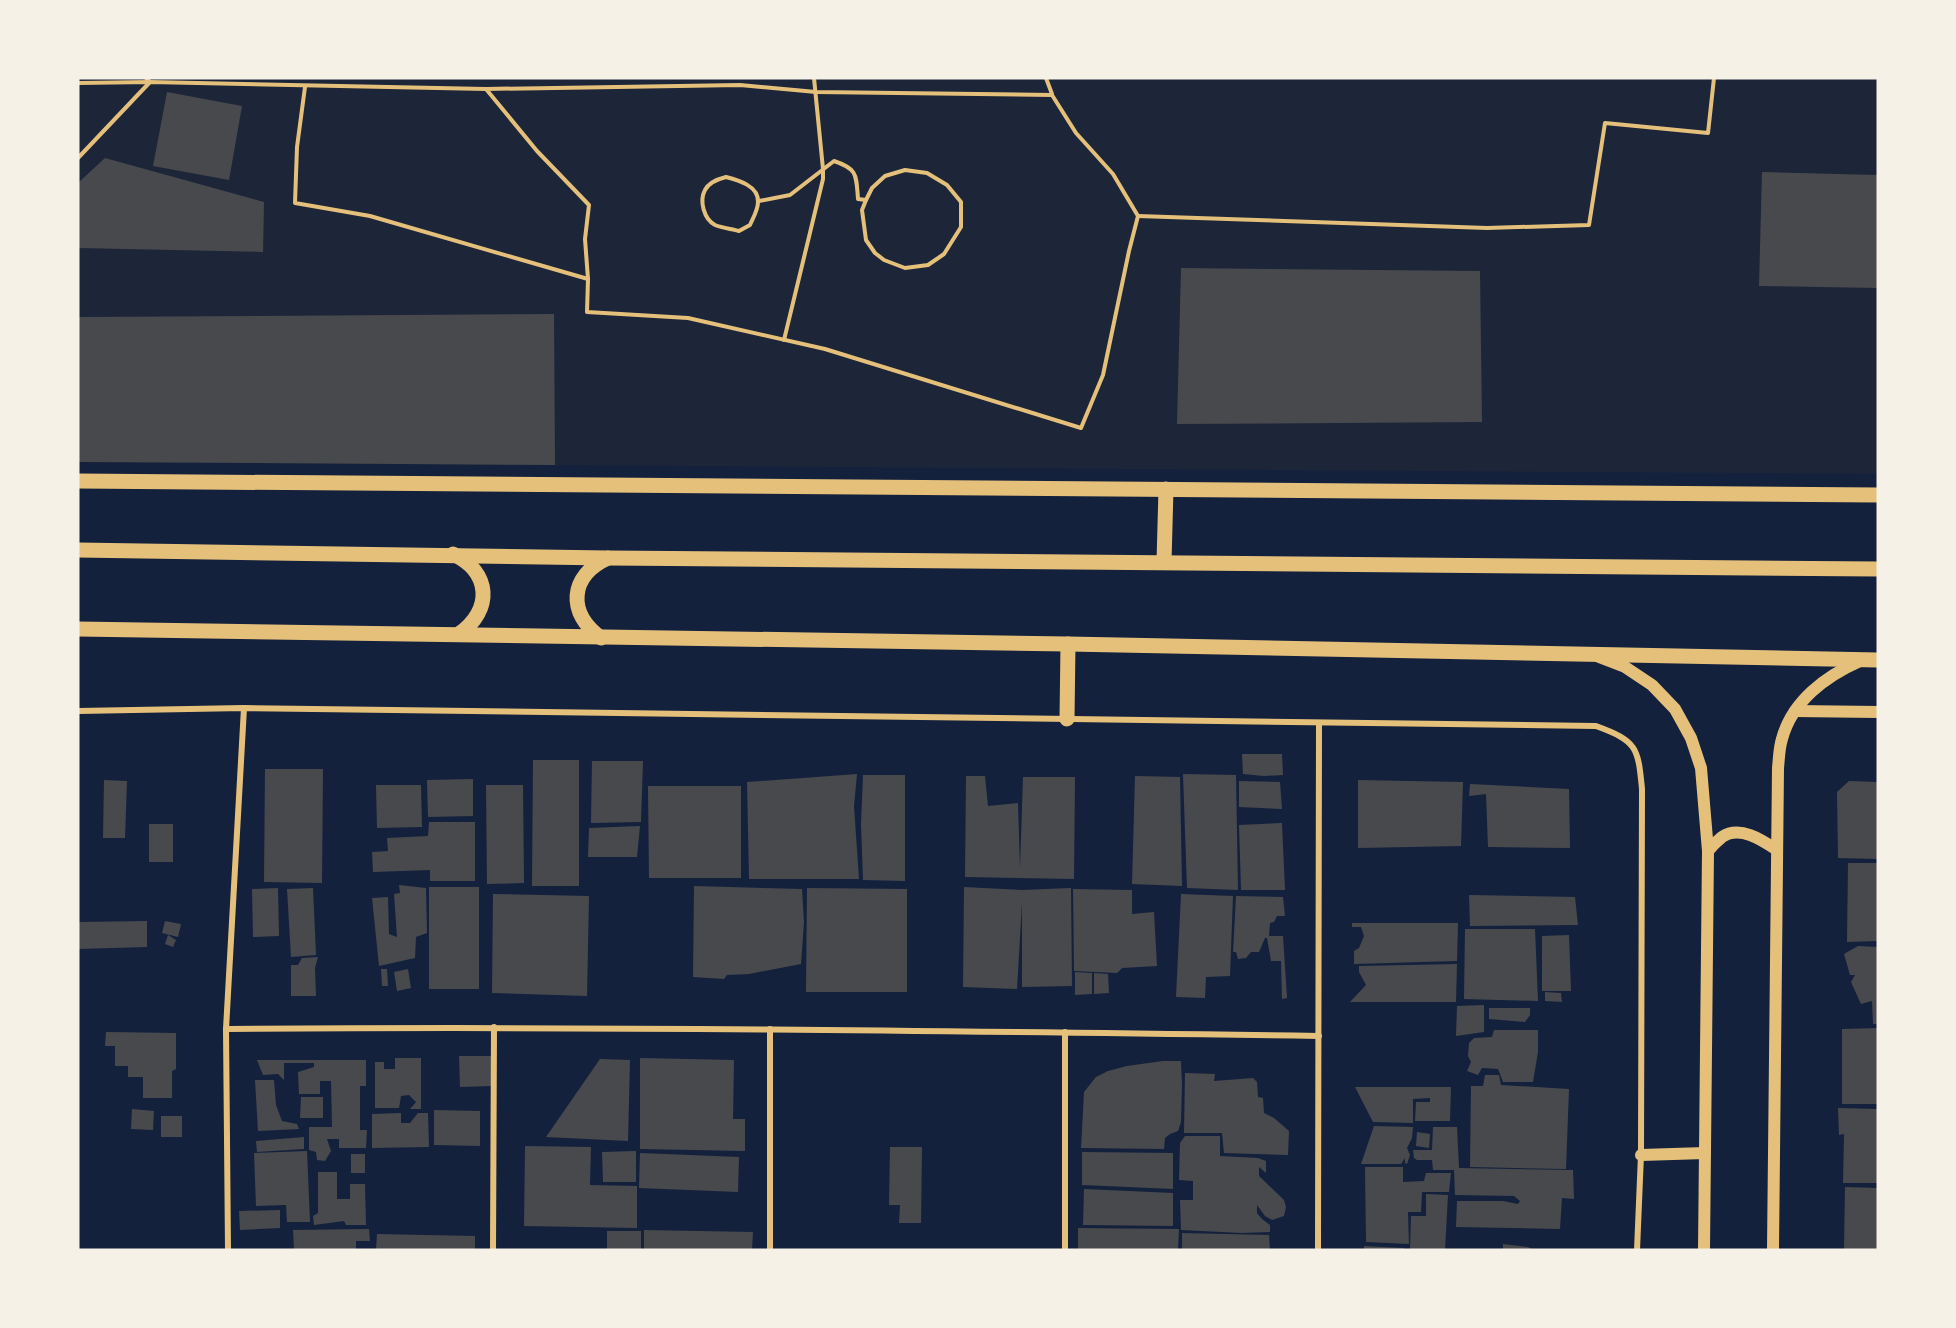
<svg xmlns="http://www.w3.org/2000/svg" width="1956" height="1328" font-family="Merriweather,serif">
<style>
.green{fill:#1d2539}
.building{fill:#48494c}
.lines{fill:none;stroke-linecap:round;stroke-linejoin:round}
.path{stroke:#e5c07b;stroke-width:4}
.minor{stroke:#e5c07b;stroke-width:6}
.secondary{stroke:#e5c07b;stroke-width:12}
.primary{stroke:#e5c07b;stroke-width:15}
</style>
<rect width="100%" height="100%" fill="#14213d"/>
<polygon class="green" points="78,78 1878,78 1878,474 78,462"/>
<g class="building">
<polygon points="167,92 242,106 229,180 153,166"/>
<polygon points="105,158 264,202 263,252 78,248 78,183"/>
<polygon points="1762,172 1878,175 1878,288 1759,286"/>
<polygon points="1181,268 1480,271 1482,422 1177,424"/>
<polygon points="554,314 555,465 78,462 78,317"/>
<polygon points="1242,754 1282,754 1283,775 1264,776 1243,774"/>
<polygon points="533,760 579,760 579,886 532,886"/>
<polygon points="592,761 643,761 641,822 591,823"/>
<polygon points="265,769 323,769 322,883 264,882"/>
<polygon points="857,774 854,806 859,879 749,879 747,782"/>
<polygon points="1183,774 1236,775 1238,890 1187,888"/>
<polygon points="863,775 905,775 905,881 863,880 861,824"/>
<polygon points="966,776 985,776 988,806 1018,803 1020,868 1023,777 1075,777 1074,879 965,877"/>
<polygon points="1135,776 1180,777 1182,886 1132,884"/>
<polygon points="473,779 473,816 428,817 427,780"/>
<polygon points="104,780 127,781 125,838 103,838"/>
<polygon points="1358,780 1463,782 1461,846 1358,848"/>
<polygon points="1239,781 1280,782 1282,809 1239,807"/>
<polygon points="1849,781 1878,782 1878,859 1838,858 1837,792"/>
<polygon points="1470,784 1569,789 1570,848 1488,847 1486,794 1469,796"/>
<polygon points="376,785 421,785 422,827 377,828"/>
<polygon points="486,785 523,785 524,883 487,884"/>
<polygon points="648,786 741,786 741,878 649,878"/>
<polygon points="429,822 475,822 475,881 430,881 430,870 373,872 372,852 388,851 387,838 428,836"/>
<polygon points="1282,823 1285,890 1241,890 1239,825"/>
<rect x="149" y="824" width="24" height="38"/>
<polygon points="640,826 637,857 588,857 589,828"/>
<polygon points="1848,863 1878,863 1878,941 1847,942"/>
<polygon points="399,885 426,888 427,933 416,937 415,958 379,966 372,898 388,897 389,934 397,937 394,894 400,893"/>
<polygon points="694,886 802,889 804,922 801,964 749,974 727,975 724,979 693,977"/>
<rect x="429" y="887" width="50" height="102"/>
<polygon points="964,887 1022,890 1071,888 1072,986 1022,987 1022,903 1017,989 963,987"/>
<polygon points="278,888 279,936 253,937 252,889"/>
<polygon points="313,888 316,955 291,957 287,889"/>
<polygon points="807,888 907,889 907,992 806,992"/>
<polygon points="1073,889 1132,890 1132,914 1154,912 1157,966 1122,968 1117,973 1074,971"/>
<polygon points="493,894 589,896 587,996 492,993"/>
<polygon points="1181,894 1233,896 1230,976 1206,977 1205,998 1176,997"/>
<polygon points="1469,895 1575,897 1578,925 1470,926"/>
<polygon points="1236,896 1283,897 1285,916 1277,916 1274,922 1270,923 1269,936 1283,936 1287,998 1282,999 1281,961 1271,961 1267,938 1265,938 1259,952 1251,952 1246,958 1238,959 1236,952 1233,952"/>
<polygon points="147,921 147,947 78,949 78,922"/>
<polygon points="165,921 181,924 178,937 162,933"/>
<polygon points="1352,923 1458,923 1457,961 1354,964 1354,951 1359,948 1364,936 1361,927 1352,927"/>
<polygon points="1465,929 1535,929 1538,1001 1464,999"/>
<polygon points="168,935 176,940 173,947 165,944"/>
<polygon points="1569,935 1571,991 1542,991 1542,936"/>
<polygon points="1858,946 1878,947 1878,1024 1873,1024 1872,1001 1861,1004 1851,982 1855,975 1850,975 1844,954"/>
<polygon points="318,957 315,968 316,996 291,996 291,965 298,965 302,958"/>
<polygon points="1457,964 1456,1002 1350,1002 1366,985 1359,972 1359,966"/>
<polygon points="381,969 387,969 388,986 382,986"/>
<polygon points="408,969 411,988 397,991 394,972"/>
<polygon points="1075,972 1092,973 1092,994 1075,995"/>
<polygon points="1094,973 1108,974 1109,993 1094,994"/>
<polygon points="1545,992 1561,993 1562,1002 1545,1001"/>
<polygon points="1484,1005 1484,1032 1456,1036 1457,1006"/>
<polygon points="1489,1008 1530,1008 1530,1015 1525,1022 1489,1019"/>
<polygon points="1878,1028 1878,1104 1842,1104 1842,1029"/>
<polygon points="1494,1030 1538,1030 1538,1052 1533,1082 1503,1082 1498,1069 1482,1068 1478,1075 1467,1071 1471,1062 1468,1056 1469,1043 1474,1038 1492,1037"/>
<polygon points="106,1032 176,1033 176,1069 172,1071 172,1098 143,1098 143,1077 128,1077 128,1066 115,1066 115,1046 105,1046"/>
<polygon points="459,1056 493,1056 493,1086 460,1087"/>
<polygon points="395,1058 421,1058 421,1109 410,1109 416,1102 409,1095 401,1096 399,1108 375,1108 375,1062 384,1062 384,1069 395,1069"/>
<polygon points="640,1058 734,1060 733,1119 745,1119 745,1151 640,1149"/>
<polygon points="600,1059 630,1060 628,1141 546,1137"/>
<polygon points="257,1060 366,1060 366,1086 360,1086 360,1130 367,1130 366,1148 339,1148 339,1139 327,1139 331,1151 325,1161 317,1160 316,1152 309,1150 309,1127 332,1127 331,1081 320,1081 320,1094 299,1094 298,1072 314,1067 314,1063 284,1063 284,1080 278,1074 263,1075"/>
<polygon points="1163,1061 1181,1061 1182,1085 1181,1122 1178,1131 1170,1134 1165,1138 1164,1149 1081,1148 1084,1092 1096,1077 1108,1071 1127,1066"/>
<polygon points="1185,1073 1215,1074 1214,1081 1253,1078 1257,1082 1258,1097 1263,1098 1264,1113 1274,1118 1289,1131 1288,1155 1224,1153 1222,1133 1184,1133"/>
<polygon points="1485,1075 1499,1075 1501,1085 1569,1089 1566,1169 1470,1167 1471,1086 1483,1086"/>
<polygon points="255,1080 274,1080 276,1105 282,1121 297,1124 299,1129 258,1131"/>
<polygon points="1355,1087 1451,1087 1450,1121 1415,1121 1416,1102 1430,1102 1430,1098 1413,1099 1413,1123 1373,1122"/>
<polygon points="301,1097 323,1097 323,1118 300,1118"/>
<polygon points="1838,1108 1878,1109 1878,1183 1843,1183 1844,1134 1839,1135"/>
<polygon points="132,1109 154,1111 153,1130 131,1129"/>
<polygon points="434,1110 480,1111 480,1146 434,1145"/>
<polygon points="401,1113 401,1123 410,1123 418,1113 428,1113 429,1147 372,1148 372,1114"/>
<rect x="161" y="1116" width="21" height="21"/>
<polygon points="1374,1126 1413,1127 1412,1138 1407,1148 1410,1155 1407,1164 1405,1163 1405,1158 1401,1164 1361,1164"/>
<polygon points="1433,1127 1457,1127 1459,1168 1573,1170 1574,1199 1562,1198 1560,1229 1456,1227 1457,1201 1503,1201 1518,1204 1520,1201 1514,1196 1455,1195 1454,1170 1433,1170 1432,1160 1417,1160 1414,1158 1413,1150 1432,1150"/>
<polygon points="1417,1132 1430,1134 1429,1148 1416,1146"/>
<polygon points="1185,1136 1220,1136 1220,1156 1258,1158 1266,1161 1266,1173 1259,1167 1259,1176 1284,1200 1286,1207 1284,1216 1272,1220 1265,1216 1257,1205 1257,1213 1262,1219 1270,1225 1270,1232 1242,1233 1181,1230 1180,1200 1193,1200 1193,1181 1179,1180 1180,1143"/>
<polygon points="304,1137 304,1149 257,1152 256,1141"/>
<polygon points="525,1146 591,1147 590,1185 637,1186 637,1228 524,1226"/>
<polygon points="890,1147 922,1147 921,1223 899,1223 900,1205 889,1205"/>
<polygon points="307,1151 310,1222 287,1222 286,1205 256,1206 254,1153"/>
<polygon points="636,1151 636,1182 603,1182 602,1152"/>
<polygon points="1082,1152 1173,1153 1173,1189 1082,1185"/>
<polygon points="640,1153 739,1157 738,1192 639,1188"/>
<rect x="351" y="1154" width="14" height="19"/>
<polygon points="1365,1167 1403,1167 1403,1182 1424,1181 1426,1173 1451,1173 1449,1192 1422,1192 1421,1212 1408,1212 1409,1244 1366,1242"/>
<polygon points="318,1172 337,1172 337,1199 350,1199 350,1184 365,1184 366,1225 346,1225 344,1221 314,1225 313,1216 318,1213"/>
<polygon points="1845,1187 1878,1188 1878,1250 1844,1250"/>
<polygon points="1084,1189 1173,1193 1173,1226 1083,1225"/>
<polygon points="1426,1194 1448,1195 1445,1250 1410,1250 1411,1216 1426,1216"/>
<polygon points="280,1210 280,1228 240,1230 239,1211"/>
<polygon points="1078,1228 1179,1229 1178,1250 1078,1250"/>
<polygon points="369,1229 370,1241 356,1241 356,1250 294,1250 293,1230"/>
<polygon points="644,1230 753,1232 752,1250 644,1250"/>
<rect x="607" y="1231" width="34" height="19"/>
<polygon points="1182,1233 1269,1235 1270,1250 1182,1250"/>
<polygon points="377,1234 475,1236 475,1250 376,1250"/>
<polygon points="1503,1244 1528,1247 1533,1250 1503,1250"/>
<polygon points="1364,1246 1404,1248 1404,1250 1364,1250"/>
</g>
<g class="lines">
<g class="path">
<polyline points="1046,78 1052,94"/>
<polyline points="78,83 150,82 486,89 740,85 816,92 1052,95 1076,133 1113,174 1138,216 1129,251 1103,375 1081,428 825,349 688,318 587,312 588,279 585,239 589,205 537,151 486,89"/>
<polyline points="305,87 297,147 295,203 370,216 588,279"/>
<polyline points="78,158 150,82 146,78"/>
<polygon points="905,170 927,173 947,185 961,202 961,227 944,254 928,265 905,268 884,260 875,253 866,240 862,210 866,200 872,188 885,176"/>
<path d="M726 177C738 180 759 186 758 202 758 210 753 218 750 225L739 231C732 229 722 228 715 225 704 219 699 201 705 190 709 182 718 179 726 177Z"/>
<path d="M759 201 790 195 834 161C858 169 856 175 858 199L866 200"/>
<polyline points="1138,216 1487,228 1589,225 1605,123 1708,133 1714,78"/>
<polyline points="784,340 823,179 823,169 814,78"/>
</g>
<g class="minor">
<path d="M78 711 244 708 1596 726C1637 741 1638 747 1642 789L1641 1155 1637 1250"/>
<path d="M226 1029C590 1026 955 1031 1319 1036"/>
<polyline points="228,1250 226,1029 244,708"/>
<polyline points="493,1250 494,1027"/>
<polyline points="770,1250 770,1029"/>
<polyline points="1065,1250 1065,1032"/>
<polyline points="1318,1250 1319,723"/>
</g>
<g class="secondary">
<polyline points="1599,657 1625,667 1652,685 1675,709 1691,738 1701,768 1708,851 1704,1250"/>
<polyline points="1795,711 1878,712"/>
<path d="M1708 851C1712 846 1717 841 1722 837 1740 825 1762 840 1777 850"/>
<polyline points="1641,1155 1705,1153"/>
<path d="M1773 1250 1778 768C1779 759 1779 748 1782 739 1792 701 1826 676 1860 661"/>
</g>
<g class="primary">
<polyline points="78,481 1878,495"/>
<polyline points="78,550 608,558 1878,569"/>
<path d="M453 554C491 572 493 610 459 634"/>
<polyline points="1164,562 1166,489"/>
<polyline points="78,629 1068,644 1878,660"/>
<path d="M601 638C567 613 569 576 608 558"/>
<polyline points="1067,719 1068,644"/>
</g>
</g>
<rect width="1956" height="1328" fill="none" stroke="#f6f1e7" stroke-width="159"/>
</svg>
